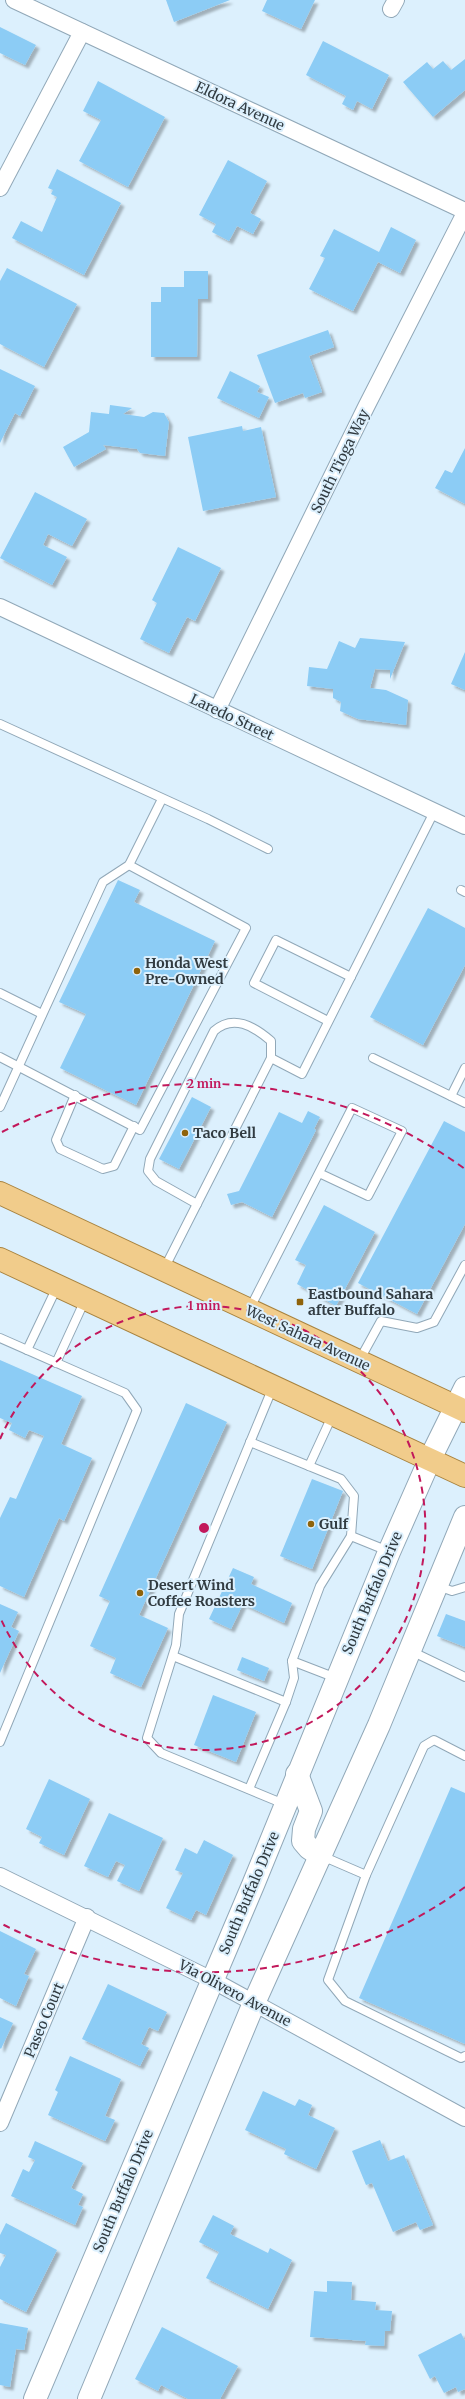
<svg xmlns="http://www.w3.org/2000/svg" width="465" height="2399" font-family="Merriweather,serif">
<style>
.building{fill:#8cccf5;filter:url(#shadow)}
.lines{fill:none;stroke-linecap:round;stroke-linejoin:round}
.lane-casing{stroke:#91a8b8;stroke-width:10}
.street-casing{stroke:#91a8b8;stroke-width:18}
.secondary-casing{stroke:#91a8b8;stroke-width:24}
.primary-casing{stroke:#a8833f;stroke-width:24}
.lane{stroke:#fff;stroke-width:8}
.street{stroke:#fff;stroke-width:16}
.secondary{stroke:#fff;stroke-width:22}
.primary{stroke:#f1cc8b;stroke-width:22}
.ring{fill:none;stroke:#c2185b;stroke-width:2;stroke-dasharray:7 5}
.poi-dot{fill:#8f630a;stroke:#dcf0fd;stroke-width:1.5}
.labels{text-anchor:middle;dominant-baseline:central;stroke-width:4;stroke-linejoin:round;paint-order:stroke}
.street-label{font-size:14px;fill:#313b41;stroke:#dcf0fd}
.poi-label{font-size:14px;font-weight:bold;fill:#313b41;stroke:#dcf0fd;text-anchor:start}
.centre{fill:#c2185b;stroke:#dcf0fd;stroke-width:2}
.ring-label{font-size:12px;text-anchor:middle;font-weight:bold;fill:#c2185b;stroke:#dcf0fd;stroke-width:4;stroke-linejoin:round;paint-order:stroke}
</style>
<defs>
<filter id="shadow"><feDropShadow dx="3.5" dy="3.5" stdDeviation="1" flood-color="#0004"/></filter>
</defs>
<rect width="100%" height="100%" fill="#dcf0fd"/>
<g class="building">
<polygon points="166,0 230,0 174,22"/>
<polygon points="267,0 315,0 301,29 262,11"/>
<polygon points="0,27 36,45 25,65 0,53"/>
<polygon points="323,41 389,75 372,109 357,101 353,110 342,104 346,96 306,75"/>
<polygon points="465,59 465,90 433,117 403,82 427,62 433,69 443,61 451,70"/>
<polygon points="98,81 165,117 128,187 79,161 101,120 83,111"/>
<polygon points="228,160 267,181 250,213 261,219 253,234 237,226 229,241 212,232 216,224 199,215"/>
<polygon points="57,169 121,203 84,275 12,238 21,221 42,232 57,197 51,194 53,190 48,188"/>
<polygon points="391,227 416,240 400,273 378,262 353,311 309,289 325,258 320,256 334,229 379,252"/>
<polygon points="7,268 77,304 44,367 0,344 0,281"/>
<polygon points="184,271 208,271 208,299 198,299 197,357 151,357 151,302 161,302 161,287 184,287"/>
<polygon points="328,330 334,347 309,356 322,392 305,398 303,393 275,403 257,355"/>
<polygon points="0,369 35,386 20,416 15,413 0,443"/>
<polygon points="230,371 260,386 257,392 269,397 259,418 217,398"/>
<polygon points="110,405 132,408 123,414 144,417 153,412 164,413 169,422 165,456 140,453 137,449 103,445 106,449 74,467 63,447 89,432 91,412 109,414"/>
<polygon points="242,426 243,431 261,427 276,497 203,511 188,437"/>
<polygon points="465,448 465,504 435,488 445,470 452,473"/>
<polygon points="35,492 87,519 72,546 48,534 43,545 67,557 52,585 0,558"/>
<polygon points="178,547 221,568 195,621 187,617 169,653 140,639 157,603 152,600"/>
<polygon points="360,638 405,642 390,679 390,670 375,669 370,688 386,690 408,700 406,725 358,719 340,711 341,702 333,698 333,689 307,686 309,667 327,669 339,641 355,648"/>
<polygon points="465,652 465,690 451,684"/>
<polygon points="118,880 140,890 134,902 215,941 136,1105 60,1068 86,1014 59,1002"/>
<polygon points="428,908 465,928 465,965 423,1045 370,1017"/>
<polygon points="192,1097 211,1107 179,1169 159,1159"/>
<polygon points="308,1111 320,1117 314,1129 316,1130 272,1217 242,1202 231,1205 227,1194 239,1191 279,1112 302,1123"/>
<polygon points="444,1121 465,1132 465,1224 417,1314 358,1283"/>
<polygon points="324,1205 375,1232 336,1306 297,1284 306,1265 295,1260"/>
<polygon points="0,1360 82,1396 61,1444 92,1458 64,1521 59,1518 24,1597 0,1586 0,1518 10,1497 16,1499 44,1436 29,1430 25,1438 9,1430 12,1423 0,1418"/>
<polygon points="186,1403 227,1422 139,1615 168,1628 141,1687 110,1673 116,1658 90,1646 110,1601 99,1596"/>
<polygon points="312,1479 343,1491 312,1569 280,1556"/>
<polygon points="233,1568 254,1577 251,1584 292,1603 284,1623 243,1604 231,1629 209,1619"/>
<polygon points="0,1604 18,1612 11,1627 19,1631 0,1673"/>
<polygon points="446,1614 465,1621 465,1647 437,1636"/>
<polygon points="242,1657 269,1668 264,1681 237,1670"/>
<polygon points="213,1695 256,1712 236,1762 194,1745"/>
<polygon points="49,1779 90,1799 64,1855 39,1843 42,1837 26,1829"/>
<polygon points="451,1787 465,1793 465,2044 359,1998"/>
<polygon points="109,1813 163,1838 139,1891 117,1881 125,1865 116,1861 108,1877 84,1866"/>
<polygon points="204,1840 233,1855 206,1915 196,1910 191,1920 166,1908 183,1873 175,1870 185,1848 197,1854"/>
<polygon points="0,1931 36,1949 24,1974 29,1976 16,2006 0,1998"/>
<polygon points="108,1984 167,2012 158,2031 149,2027 141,2044 149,2048 140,2066 82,2039"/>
<polygon points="0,2017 13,2023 1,2049 0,2048"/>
<polygon points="70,2056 121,2079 105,2116 115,2120 105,2141 48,2115 58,2092 55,2090"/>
<polygon points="263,2091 295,2106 299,2099 312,2105 308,2115 335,2128 316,2169 284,2154 286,2149 245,2130"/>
<polygon points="380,2140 388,2161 404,2155 433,2225 420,2230 416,2222 393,2232 372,2183 366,2185 352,2151"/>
<polygon points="35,2141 83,2163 71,2188 83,2194 78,2205 83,2207 75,2225 11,2196 23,2169 29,2172 35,2160 28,2157"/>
<polygon points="213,2215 234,2226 230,2234 268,2253 270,2248 292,2260 268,2309 206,2278 219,2252 199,2242"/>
<polygon points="6,2223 57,2250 26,2312 0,2299 0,2267 6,2255 0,2253 0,2235"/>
<polygon points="327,2281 352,2282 351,2300 376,2302 375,2310 392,2311 390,2331 385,2331 384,2346 365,2345 366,2341 310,2337 314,2291 327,2292"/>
<polygon points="0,2323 28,2328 24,2350 16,2349 10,2387 0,2385"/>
<polygon points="162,2327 238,2366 220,2399 188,2399 161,2385 158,2391 135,2379"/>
<polygon points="461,2333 465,2341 465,2389 458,2392 456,2387 444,2393 435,2376 430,2379 418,2355"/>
</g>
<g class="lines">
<g class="lane-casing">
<g id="lane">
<polyline points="0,724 208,819 268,849"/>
<polyline points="461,890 465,892"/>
<polyline points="0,993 42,1014"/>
<polyline points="328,1021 254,983 276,940 351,977"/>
<polyline points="0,1057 140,1130 246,928 129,865"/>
<polyline points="373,1058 465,1103"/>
<polyline points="75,1095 56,1140 60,1149 103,1169 114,1166 134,1126"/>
<polyline points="451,1096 465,1068"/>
<polyline points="0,1107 103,882 129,865 162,799"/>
<path d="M197 1204 156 1181 148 1171 150 1159 214 1031C233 1014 254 1026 271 1041V1058"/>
<polyline points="164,1269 271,1058 302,1074 434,812"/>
<polyline points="250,1308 352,1108 402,1131 368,1196 319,1173"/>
<polyline points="0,1338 125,1393 137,1410 0,1742"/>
<polyline points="27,1350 57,1287"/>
<polyline points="359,1361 381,1321 417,1328 434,1322 465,1265"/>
<polyline points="56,1363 85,1300"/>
<polyline points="273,1387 179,1614 176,1645 147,1738 161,1753 284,1804"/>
<polyline points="309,1466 333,1414"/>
<polyline points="351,1536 388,1551"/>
<polyline points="438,1586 452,1591 465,1587"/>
<polyline points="411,1651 465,1677"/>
<polyline points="173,1656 286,1702"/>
<polyline points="292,1661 336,1678"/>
<polyline points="465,1756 434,1740 424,1746 366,1875 328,1980 345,2001 461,2058 465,2056"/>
<polyline points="249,1789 286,1702 294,1678 292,1661 320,1586 351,1536 354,1496 341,1479 250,1442"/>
<polyline points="322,1856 366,1875"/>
</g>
</g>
<g class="street-casing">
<g id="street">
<polyline points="14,0 465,211"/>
<polyline points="391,9 396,0"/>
<polyline points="0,188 82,32"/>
<polyline points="0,607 465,826"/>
<polyline points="217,710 366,407 465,213"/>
<polyline points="0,1876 212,1980 465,2118"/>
<polyline points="0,2123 87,1917"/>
</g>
</g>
<g class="secondary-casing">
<g id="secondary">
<polyline points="297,1774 311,1811 304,1829 303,1841 309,1848 321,1856"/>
<polyline points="35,2399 253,1885 389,1552 430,1459 465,1388"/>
<polyline points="89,2399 254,2003 379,1725 465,1517"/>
</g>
</g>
<g class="primary-casing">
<g id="primary">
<polyline points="0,1193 465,1411"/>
<polyline points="0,1259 465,1476"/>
</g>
</g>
<use href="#lane" class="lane"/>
<use href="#street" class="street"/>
<use href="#secondary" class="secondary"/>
<use href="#primary" class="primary"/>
</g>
<g class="ring">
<path d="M0 1439A222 222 0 1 1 0 1617"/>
<path d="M465 1887A444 444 0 0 1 2 1924M2 1132A444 444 0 0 1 465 1169"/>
</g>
<g class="poi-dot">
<circle cx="137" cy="971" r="4"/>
<circle cx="185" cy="1133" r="4"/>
<rect x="296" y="1298" width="8" height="8" rx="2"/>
<circle cx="311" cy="1524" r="4"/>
<circle cx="140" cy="1593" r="4"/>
</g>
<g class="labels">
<g class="street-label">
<text transform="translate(240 106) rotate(25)">Eldora Avenue</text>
<text transform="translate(340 461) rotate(-64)">South Tioga Way</text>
<text transform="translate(232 717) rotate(25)">Laredo Street</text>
<text transform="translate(308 1338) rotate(25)">West Sahara Avenue</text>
<text transform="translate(372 1593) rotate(-67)">South Buffalo Drive</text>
<text transform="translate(249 1893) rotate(-67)">South Buffalo Drive</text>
<text transform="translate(235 1993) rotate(28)">Via Olivero Avenue</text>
<text transform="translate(44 2020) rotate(-67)">Paseo Court</text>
<text transform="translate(123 2191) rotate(-67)">South Buffalo Drive</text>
</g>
<g class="poi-label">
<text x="145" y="963">Honda West<tspan x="145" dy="16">Pre-Owned</tspan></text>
<text x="193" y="1133">Taco Bell</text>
<text x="308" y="1294">Eastbound Sahara<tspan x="308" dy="16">after Buffalo</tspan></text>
<text x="319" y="1524">Gulf</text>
<text x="148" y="1585">Desert Wind<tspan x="148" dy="16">Coffee Roasters</tspan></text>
</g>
</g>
<circle cx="204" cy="1528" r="6" class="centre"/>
<g class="ring-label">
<text x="204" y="1088">2 min</text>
<text x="204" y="1310">1 min</text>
</g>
</svg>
